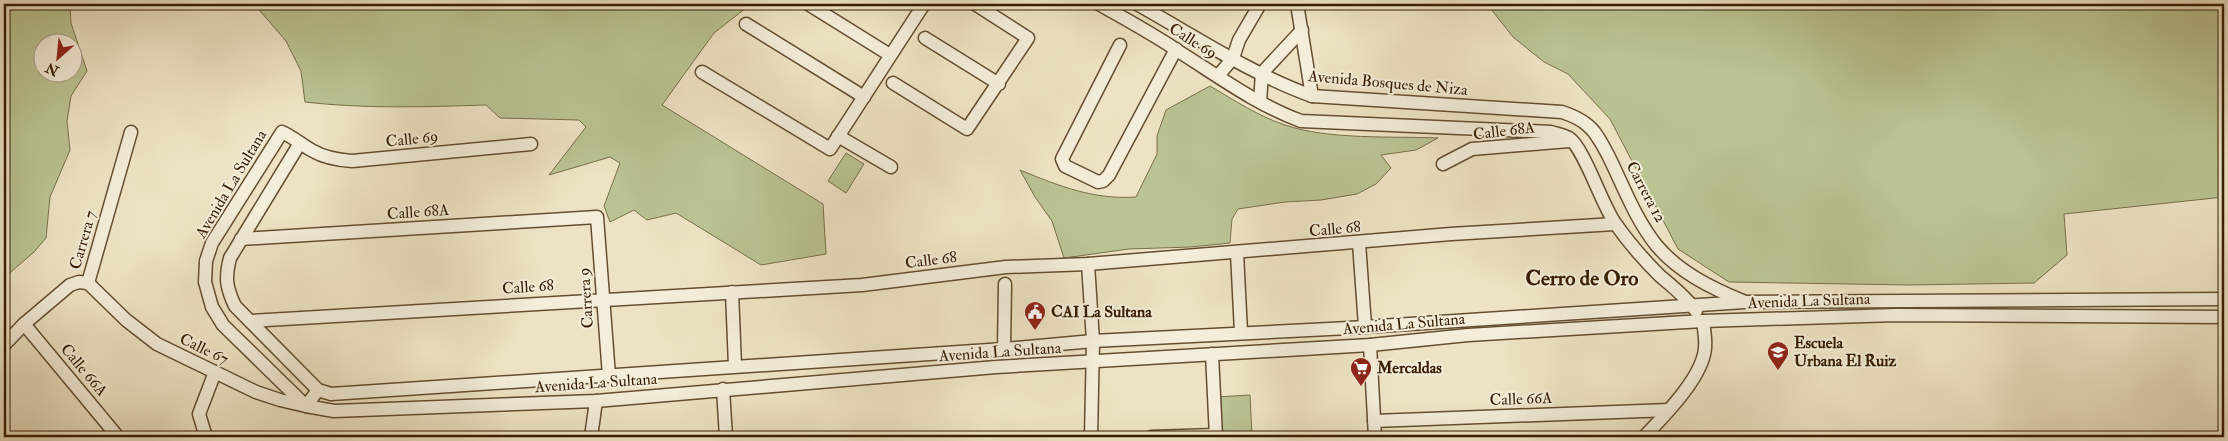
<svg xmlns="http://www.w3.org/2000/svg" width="2228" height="441" font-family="'IM FELL Double Pica',serif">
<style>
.green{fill:#bac392;stroke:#787049;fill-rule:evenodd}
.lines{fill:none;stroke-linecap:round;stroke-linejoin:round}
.minor-casing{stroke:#644e31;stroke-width:15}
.minor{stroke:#f3edd9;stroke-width:12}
.labels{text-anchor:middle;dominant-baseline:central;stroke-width:4;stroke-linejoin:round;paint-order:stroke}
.street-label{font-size:16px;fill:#361d00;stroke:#f3edd9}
.poi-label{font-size:16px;font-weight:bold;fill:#361d00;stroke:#f3edd9;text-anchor:start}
.district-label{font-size:21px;font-weight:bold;fill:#361d00;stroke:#f3edd9}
</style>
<rect width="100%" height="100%" fill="#ede3c4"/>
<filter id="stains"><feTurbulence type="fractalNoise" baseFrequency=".004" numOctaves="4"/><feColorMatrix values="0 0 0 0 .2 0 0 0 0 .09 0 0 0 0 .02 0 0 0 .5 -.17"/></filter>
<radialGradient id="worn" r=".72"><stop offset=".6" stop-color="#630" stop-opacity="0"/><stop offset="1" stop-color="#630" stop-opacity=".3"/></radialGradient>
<g class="green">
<path d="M4 4H70L71 23 87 71 71 96 67 121 70 150 50 197 46 238 34 252 4 278ZM72 42V72H42V42Z"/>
<path d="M254 4H751L714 33 662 105 823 204 826 254 761 265 676 213 647 220 634 210 610 222 604 206 620 163 610 157 549 175 586 127 579 120 500 118 486 105C425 107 365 109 305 102L301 71 286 41Z"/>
<polygon points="1487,4 2224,4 2224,197 2064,214 2067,255 2034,283 1908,285 1729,282 1678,249 1610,119 1568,74 1544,62 1513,37"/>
<path d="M1210 86C1234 100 1258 116 1285 125 1329 140 1391 136 1438 138L1416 150 1381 155 1391 168 1376 184 1357 194 1321 200 1285 202 1238 209 1232 219 1230 243 1191 247 1129 249 1064 258 1052 221 1035 197 1020 170C1059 186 1094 200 1136 197L1157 154V136L1166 110Z"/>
<polygon points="846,153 864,164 846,193 828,181"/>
<polygon points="1250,395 1252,436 1218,437 1216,397"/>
</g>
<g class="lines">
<g class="minor-casing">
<g id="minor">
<polyline points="808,4 890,55"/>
<path d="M1099 4C1125 19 1153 34 1178 51 1218 76 1257 105 1301 121L1551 132C1557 134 1564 135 1569 138 1584 148 1602 205 1615 223 1628 242 1644 260 1660 276 1673 287 1686 297 1696 311"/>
<path d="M1137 4C1194 36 1251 74 1312 96L1562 112C1571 115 1579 118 1586 124 1596 131 1602 144 1608 155 1623 185 1635 219 1657 246 1679 272 1711 288 1743 301"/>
<polyline points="1297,4 1312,96"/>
<polyline points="746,24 864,97"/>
<polyline points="925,38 999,84"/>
<polyline points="1120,45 1062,159 1065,166 1098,182 1103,181 1109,175 1176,49"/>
<polyline points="702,72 830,149 924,4"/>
<polyline points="1218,76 1233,58 1239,40 1260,4"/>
<polyline points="893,83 967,129 1028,38 975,4"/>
<polyline points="1260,102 1262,73 1302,30"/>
<polyline points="838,136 891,167"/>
<path d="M300 143 230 258C225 278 226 287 235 306L318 390 331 394 1004 349 1093 341 1349 328 1745 302 2224 299"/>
<path d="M531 144 352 161C338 160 325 158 313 151 302 145 293 137 282 132L212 243 206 261 205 282 212 307 223 325 306 406 334 411 596 401 996 367 1370 345 1468 335 1703 321 1896 315 2224 317"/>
<polyline points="1443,164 1472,149 1569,141"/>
<polyline points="241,239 597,217 609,376"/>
<polyline points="1359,243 1365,326"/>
<polyline points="1237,253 1241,332"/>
<polyline points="1088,264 1093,341 1091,437"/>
<polyline points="88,283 126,320 157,344 256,392 280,400 306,406 318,390"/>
<polyline points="88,283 131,132"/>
<polyline points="732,292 735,366"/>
<polyline points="250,321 862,285 1006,267 1088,264 1451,234 1615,224"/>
<polyline points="24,324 118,437"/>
<polyline points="4,345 24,324 70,285 79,282 88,283"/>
<polyline points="1370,345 1375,437"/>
<polyline points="1004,349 1005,284"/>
<polyline points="1212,354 1216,437"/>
<polyline points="723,389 726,437"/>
<polyline points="1374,421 1669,410"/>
<polyline points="206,437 199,414 215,372"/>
<polyline points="591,437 596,401"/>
<polyline points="1151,437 1216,435"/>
<path d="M1644 437C1664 416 1703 377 1705 348 1706 339 1704 330 1703 321"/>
</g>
</g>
<use href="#minor" class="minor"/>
</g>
<defs>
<g id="civic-pin" transform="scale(1.125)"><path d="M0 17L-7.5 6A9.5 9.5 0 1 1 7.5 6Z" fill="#8f2418" stroke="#f3edd9"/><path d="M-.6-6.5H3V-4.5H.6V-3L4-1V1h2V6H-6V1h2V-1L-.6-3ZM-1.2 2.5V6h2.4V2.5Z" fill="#fff"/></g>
<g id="school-pin" transform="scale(1.125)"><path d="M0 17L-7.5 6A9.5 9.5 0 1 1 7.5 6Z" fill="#8f2418" stroke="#f3edd9"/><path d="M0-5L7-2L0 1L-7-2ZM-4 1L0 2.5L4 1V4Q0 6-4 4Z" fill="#fff"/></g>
<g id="supermarket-pin" transform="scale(1.125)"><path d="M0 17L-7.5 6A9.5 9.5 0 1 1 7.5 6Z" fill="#8f2418" stroke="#f3edd9"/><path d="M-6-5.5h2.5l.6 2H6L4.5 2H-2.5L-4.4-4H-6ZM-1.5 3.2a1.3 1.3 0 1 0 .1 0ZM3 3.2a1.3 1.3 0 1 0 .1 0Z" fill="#fff"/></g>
</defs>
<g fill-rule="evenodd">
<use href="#civic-pin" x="1035" y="312"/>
<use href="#school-pin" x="1778" y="352"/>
<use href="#supermarket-pin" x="1361" y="368"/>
</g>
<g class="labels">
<g class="street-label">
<text transform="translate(1193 41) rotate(32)">Calle 69</text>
<text transform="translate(1388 83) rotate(5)">Avenida Bosques de Niza</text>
<text transform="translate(1504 131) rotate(-7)">Calle 68A</text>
<text transform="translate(412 139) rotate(-6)">Calle 69</text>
<text transform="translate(231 184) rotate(-59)">Avenida La Sultana</text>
<text transform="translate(1646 192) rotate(62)">Carrera 12</text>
<text transform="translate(418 212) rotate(-4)">Calle 68A</text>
<text transform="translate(1335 229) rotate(-5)">Calle 68</text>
<text transform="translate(83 240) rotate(-74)">Carrera 7</text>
<text transform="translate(931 260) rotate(-7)">Calle 68</text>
<text transform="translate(528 287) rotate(-4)">Calle 68</text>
<text transform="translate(586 298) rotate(-94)">Carrera 9</text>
<text transform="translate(1809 301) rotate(-2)">Avenida La Sultana</text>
<text transform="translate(1404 324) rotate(-5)">Avenida La Sultana</text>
<text transform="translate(204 349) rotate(26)">Calle 67</text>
<text transform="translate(1000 352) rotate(-4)">Avenida La Sultana</text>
<text transform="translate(84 370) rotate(50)">Calle 66A</text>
<text transform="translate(596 383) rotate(-4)">Avenida La Sultana</text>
<text transform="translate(1521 399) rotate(-2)">Calle 66A</text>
</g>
<g class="poi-label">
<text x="1051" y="312">CAI La Sultana</text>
<text x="1794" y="343">Escuela<tspan x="1794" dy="18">Urbana El Ruiz</tspan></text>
<text x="1377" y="368">Mercaldas</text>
</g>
<g class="district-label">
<text x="1582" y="278">Cerro de Oro</text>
</g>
</g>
<rect width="2228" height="441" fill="none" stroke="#ede3c4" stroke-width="20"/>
<rect x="5" y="5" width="2218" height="431" fill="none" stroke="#361d00" stroke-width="2.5"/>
<rect x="10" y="10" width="2208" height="421" fill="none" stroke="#361d00"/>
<g transform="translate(58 58) rotate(207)"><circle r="24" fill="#f3edd9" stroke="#a79a82"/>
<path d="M0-4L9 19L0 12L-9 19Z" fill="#8f2418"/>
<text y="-8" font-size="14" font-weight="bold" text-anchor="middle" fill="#361d00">N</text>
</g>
<rect width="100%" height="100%" filter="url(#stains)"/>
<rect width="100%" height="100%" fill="url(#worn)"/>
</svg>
